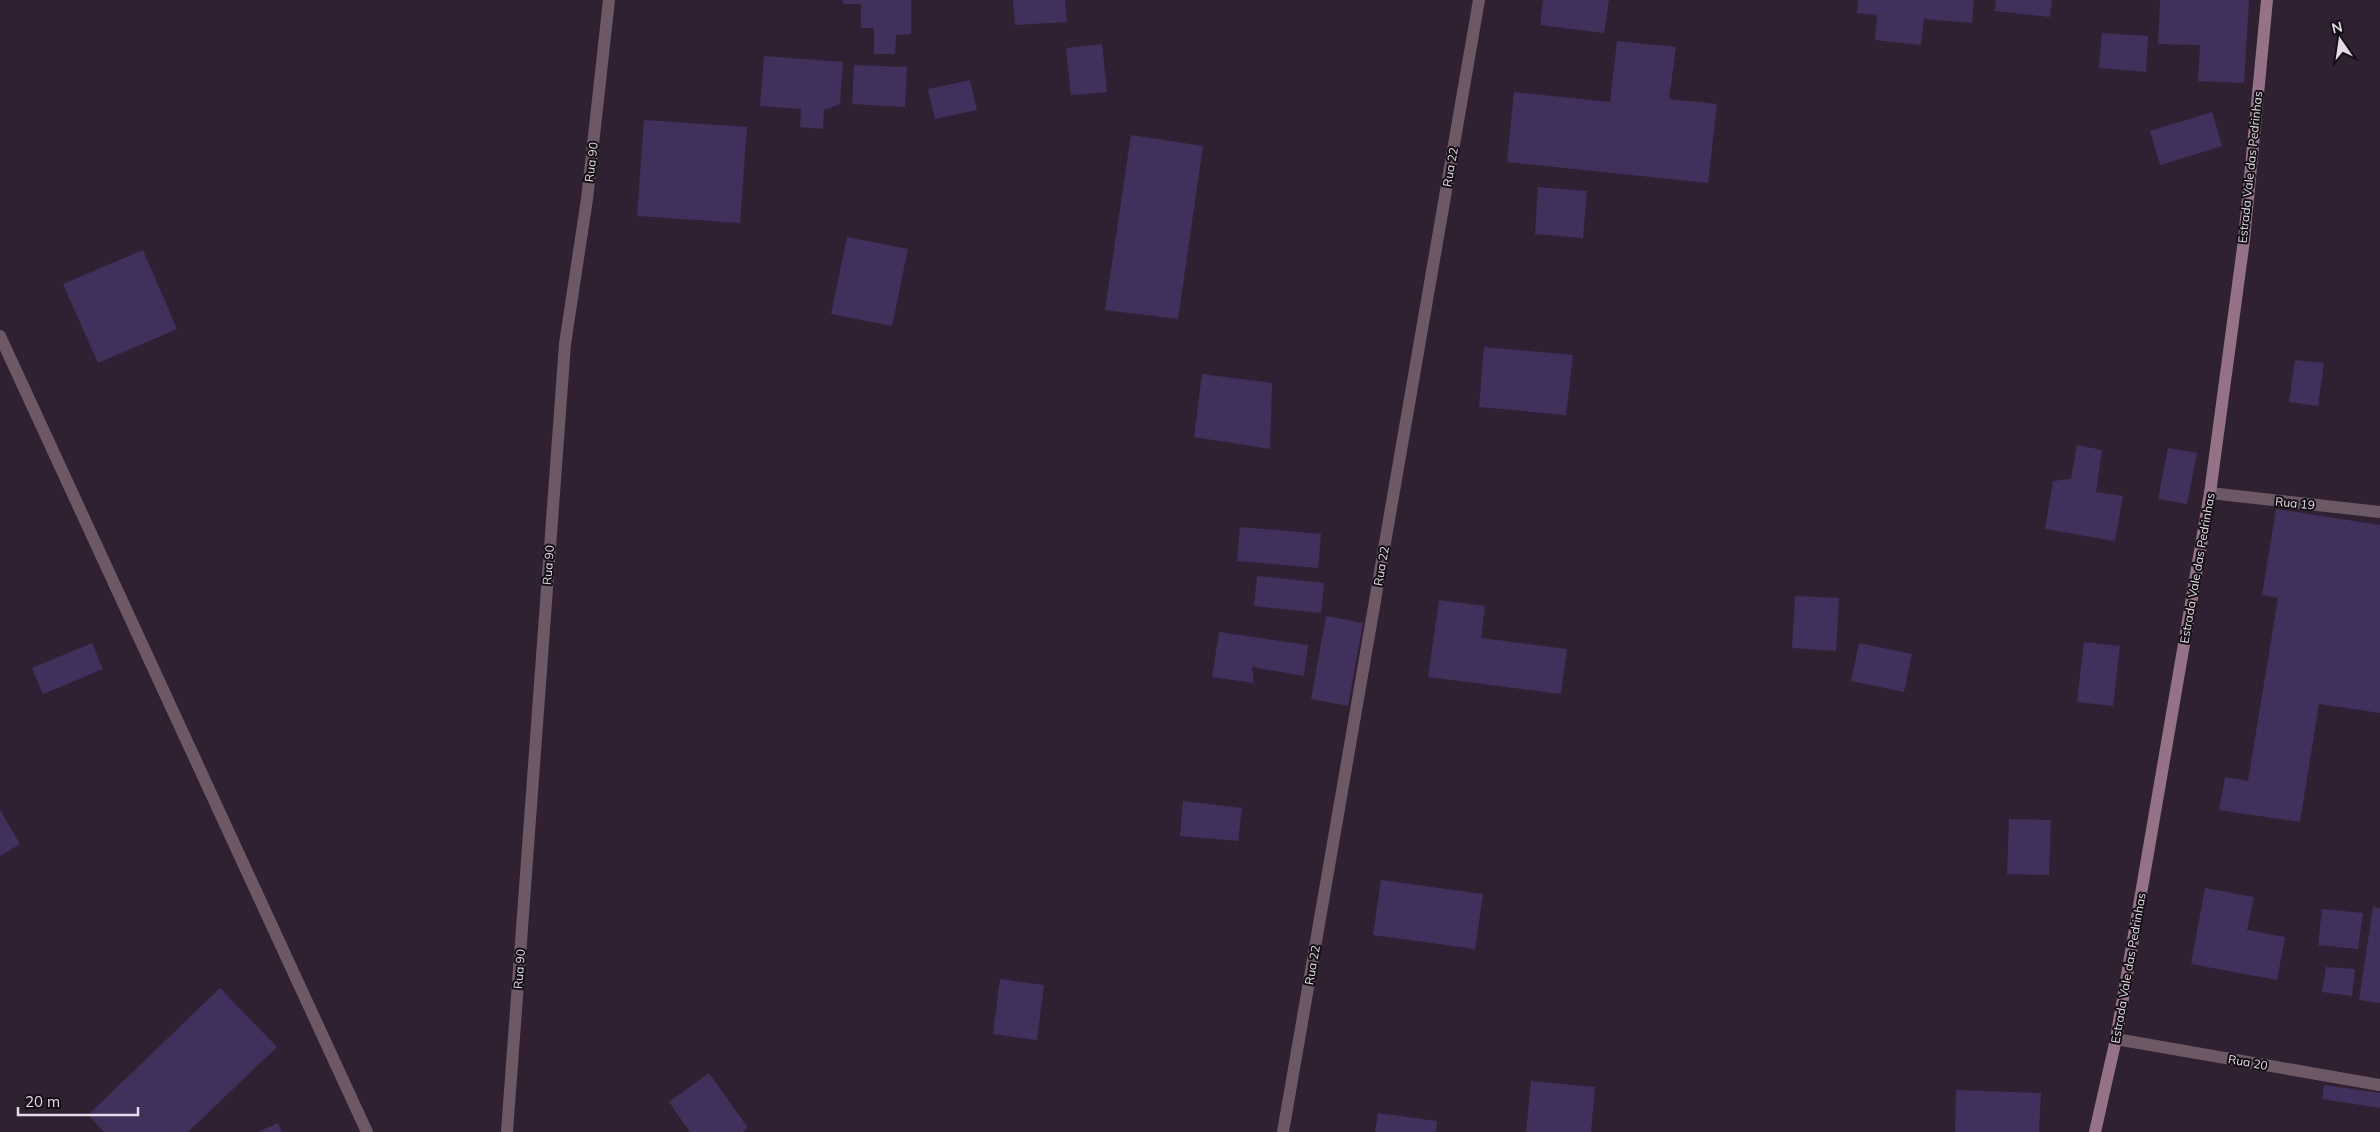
<svg xmlns="http://www.w3.org/2000/svg" width="2380" height="1132" font-family="Mulish,sans-serif">
<style>
.building{fill:#41305b}
.lines{fill:none;stroke-linecap:round;stroke-linejoin:round}
.minor{stroke:#6d5865;stroke-width:12}
.secondary{stroke:#947288;stroke-width:12}
.labels{text-anchor:middle;dominant-baseline:central;stroke-width:4;stroke-linejoin:round;paint-order:stroke}
.street-label{font-size:12px;fill:#e5dbe7;stroke:#140e15}
</style>
<rect width="100%" height="100%" fill="#2f2132"/>
<g class="building">
<polygon points="843,0 911,0 911,34 896,35 895,54 874,54 874,28 861,28 861,4 843,4"/>
<polygon points="1013,0 1065,0 1067,22 1015,25"/>
<polygon points="1543,0 1609,0 1604,33 1540,25"/>
<polygon points="1858,0 1974,0 1972,23 1924,19 1921,45 1875,40 1877,15 1857,13"/>
<polygon points="1996,0 2052,0 2050,17 1995,11"/>
<polygon points="2160,0 2249,0 2244,83 2198,81 2200,45 2158,44"/>
<polygon points="2102,33 2148,36 2146,72 2099,68"/>
<polygon points="1617,41 1676,47 1669,99 1717,104 1708,183 1507,162 1514,92 1610,102"/>
<polygon points="1102,44 1107,92 1071,95 1066,48"/>
<polygon points="764,56 843,62 840,104 824,110 823,129 800,127 801,109 760,106"/>
<polygon points="854,65 907,67 905,107 852,104"/>
<polygon points="970,80 977,110 935,119 928,89"/>
<polygon points="2212,112 2222,146 2160,165 2150,131"/>
<polygon points="644,120 747,127 740,223 637,216"/>
<polygon points="1131,135 1203,146 1178,319 1105,310"/>
<polygon points="1538,187 1587,191 1583,238 1535,234"/>
<polygon points="847,237 908,249 892,326 831,314"/>
<polygon points="143,250 177,329 98,363 63,284"/>
<polygon points="1484,347 1573,355 1566,415 1479,407"/>
<polygon points="2295,360 2324,363 2318,406 2289,402"/>
<polygon points="1202,374 1272,383 1270,449 1194,437"/>
<polygon points="2077,445 2102,450 2096,492 2123,496 2115,541 2045,529 2053,481 2071,479"/>
<polygon points="2168,448 2197,453 2187,504 2158,499"/>
<polygon points="2276,509 2380,525 2380,713 2319,704 2300,822 2219,810 2225,777 2248,781 2278,598 2262,595"/>
<polygon points="1240,527 1321,534 1318,568 1237,561"/>
<polygon points="1257,576 1324,583 1321,613 1254,606"/>
<polygon points="1795,596 1839,598 1836,651 1792,648"/>
<polygon points="1439,600 1485,606 1481,638 1567,649 1561,694 1428,677"/>
<polygon points="1326,616 1363,623 1348,706 1311,699"/>
<polygon points="1219,632 1308,645 1304,676 1252,667 1254,683 1212,677"/>
<polygon points="2084,642 2120,646 2113,706 2077,702"/>
<polygon points="92,643 103,669 43,694 32,668"/>
<polygon points="1859,643 1912,654 1904,692 1851,681"/>
<polygon points="1183,801 1242,808 1238,841 1180,836"/>
<polygon points="0,810 20,844 0,856"/>
<polygon points="2009,819 2051,820 2049,875 2007,874"/>
<polygon points="1381,880 1483,894 1475,949 1373,935"/>
<polygon points="2205,888 2254,897 2247,930 2285,937 2277,980 2191,964"/>
<polygon points="2373,907 2380,908 2380,1003 2359,1000"/>
<polygon points="2322,909 2363,913 2358,949 2318,945"/>
<polygon points="2326,967 2355,969 2352,996 2322,992"/>
<polygon points="1000,979 1044,985 1037,1040 993,1034"/>
<polygon points="220,988 277,1047 188,1132 104,1132 88,1115"/>
<polygon points="709,1073 748,1128 742,1132 690,1132 669,1102"/>
<polygon points="1531,1081 1595,1087 1591,1132 1526,1132"/>
<polygon points="2324,1085 2380,1093 2380,1108 2322,1099"/>
<polygon points="1956,1090 2041,1093 2039,1132 1955,1132"/>
<polygon points="1378,1113 1437,1121 1436,1132 1375,1132"/>
<polygon points="278,1123 282,1132 258,1132"/>
</g>
<g class="lines">
<g class="minor">
<polyline points="0,336 367,1132"/>
<polyline points="2210,493 2380,512"/>
<polyline points="2116,1039 2380,1085"/>
<polyline points="507,1132 565,344 587,199 609,0"/>
<polyline points="1283,1132 1479,0"/>
</g>
<polyline class="secondary" points="2095,1132 2116,1039 2210,493 2244,240 2267,0"/>
</g>
<g class="labels">
<g class="street-label">
<text transform="translate(591 162) rotate(-83)">Rua 90</text>
<text transform="translate(1450 167) rotate(-80)">Rua 22</text>
<text transform="translate(2250 167) rotate(-84)">Estrada Vale das Pedrinhas</text>
<text transform="translate(2295 503) rotate(6)">Rua 19</text>
<text transform="translate(548 565) rotate(-86)">Rua 90</text>
<text transform="translate(1381 566) rotate(-80)">Rua 22</text>
<text transform="translate(2197 568) rotate(-80)">Estrada Vale das Pedrinhas</text>
<text transform="translate(1312 965) rotate(-80)">Rua 22</text>
<text transform="translate(2128 968) rotate(-80)">Estrada Vale das Pedrinhas</text>
<text transform="translate(519 969) rotate(-86)">Rua 90</text>
<text transform="translate(2248 1062) rotate(10)">Rua 20</text>
</g>
</g>
<g transform="translate(2340 40) rotate(347)" stroke="#140e15" stroke-width="4" paint-order="stroke">
<path d="M0-4L9 19L0 12L-9 19Z" fill="#e5dbe7"/>
<text y="-8" font-size="14" font-weight="bold" text-anchor="middle" fill="#e5dbe7">N</text>
</g>
<path d="M18 1107v8h120v-8" fill="none" stroke="#e5dbe7" stroke-width="2.5"/>
<text x="25" y="1107" font-size="15" fill="#e5dbe7" stroke="#140e15" stroke-width="4" paint-order="stroke">20 m</text>
</svg>
